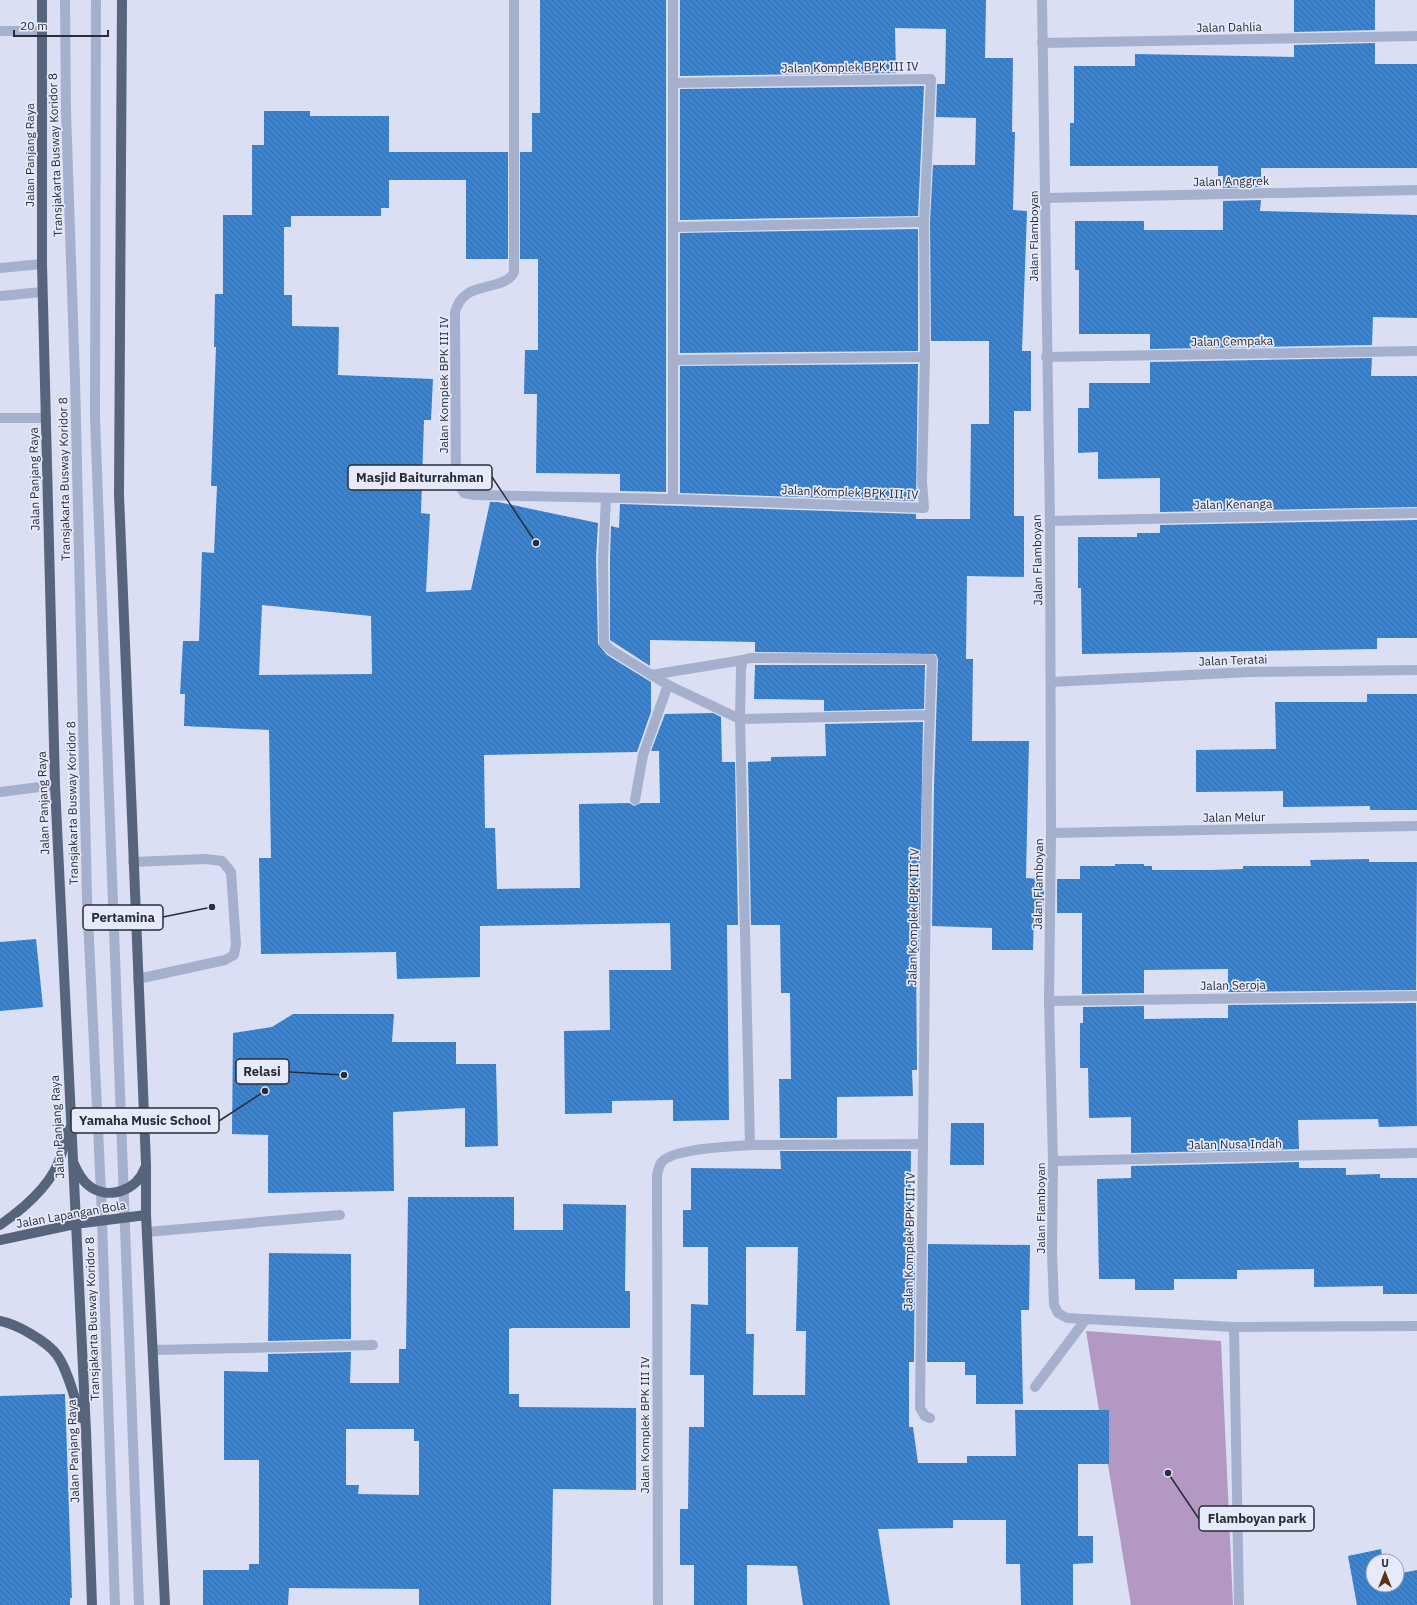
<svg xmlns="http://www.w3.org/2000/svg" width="1417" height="1605" font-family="'IBM Plex Sans',sans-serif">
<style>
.green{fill:#b398c4}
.building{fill:url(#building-back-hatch);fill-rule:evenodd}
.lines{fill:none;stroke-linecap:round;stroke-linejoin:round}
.service{stroke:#a5b0cd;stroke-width:10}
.minor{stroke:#a5b0cd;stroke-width:10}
.primary{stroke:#56657b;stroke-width:10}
.labels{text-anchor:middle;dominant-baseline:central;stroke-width:3.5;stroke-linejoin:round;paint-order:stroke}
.street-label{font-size:12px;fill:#272e38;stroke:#e7eafb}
.leader{fill:none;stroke:#272e38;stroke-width:1.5}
.callout-dot{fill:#272e38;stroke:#e7eafb;stroke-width:1.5}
.callout{fill:#e7eafb;stroke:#272e38;stroke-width:1.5}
.callout-label{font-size:13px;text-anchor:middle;font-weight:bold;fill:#272e38}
</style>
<defs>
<pattern id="building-back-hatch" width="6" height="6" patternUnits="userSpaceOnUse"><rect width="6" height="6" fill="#3b84d1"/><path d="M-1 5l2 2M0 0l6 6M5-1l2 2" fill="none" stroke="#326cab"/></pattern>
</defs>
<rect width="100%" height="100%" fill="#dadff4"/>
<polygon class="green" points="1086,1331 1221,1341 1233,1605 1131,1605"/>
<g class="building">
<polygon points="540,0 666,0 666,492 620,491 620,474 536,473 537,394 524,394 525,350 538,350 538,259 520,259 520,152 532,152 532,113 540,113"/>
<polygon points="680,0 986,0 985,58 1013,58 1012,132 1015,132 1013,210 1027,211 1022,351 1031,351 1031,411 1014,411 1014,516 1024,516 1024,577 967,576 966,659 973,659 972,741 1029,741 1026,878 1044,879 1044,913 1034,913 1033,950 992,950 992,928 932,926 934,786 938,659 936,654 755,652 755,642 650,640 650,666 610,640 610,558 611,526 619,528 620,504 916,514 916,519 970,519 971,424 989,424 989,341 931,341 930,222 933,165 975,165 976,118 936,117 937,84 945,84 946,29 895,28 896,73 680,76"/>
<polygon points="1294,0 1375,0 1375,30 1294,32"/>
<polygon points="1375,43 1375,64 1417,64 1417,168 1261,168 1261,187 1223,188 1223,176 1218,176 1218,166 1070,166 1070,123 1074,123 1074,66 1135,66 1135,54 1294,57 1294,45"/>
<polygon points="924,86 918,216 680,220 680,89"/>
<path d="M264 111H310V116H389V152H508V259H466V180H389V208H381V216H291V227H284V295H292V326L339 327 338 375 433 379 431 420H424L421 513 430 514 426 592 471 590 490 502H498L598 523 596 558 598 644 607 655 651 682V712L637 752 484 755 485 828H495L497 889 580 888 579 804 629 803 634 806 641 803H660L659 751H651L665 714 713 713 721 717 722 762H735L738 925H727L729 1120 673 1121V1100L612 1101V1113L565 1114 564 1031 610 1030 609 970H671L670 923 480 926V977L397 979 396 952 261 954 259 858H271L269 730 184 726 185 694H180L183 641H199L202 552 214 553 217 486H211L216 347H214L215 294H223V215H252V145H264ZM262 605 371 616 372 674 259 675Z"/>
<polygon points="1261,200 1260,211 1417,215 1417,318 1373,317 1372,345 1150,349 1150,334 1079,334 1079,270 1075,270 1075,221 1144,221 1144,230 1223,230 1223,201"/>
<polygon points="918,229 918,351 680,353 680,233"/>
<polygon points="1372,358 1371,376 1417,376 1417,507 1160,512 1160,478 1098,479 1098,452 1078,453 1078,408 1089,408 1089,383 1150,383 1150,362"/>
<polygon points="918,364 916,501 680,493 680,366"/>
<polygon points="1417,520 1417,638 1377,638 1377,649 1082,654 1081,588 1078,588 1078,537 1137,537 1137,533 1160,533 1160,525"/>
<polygon points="755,665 925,665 924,709 824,711 824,700 754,699"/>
<polygon points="1367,694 1417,694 1417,810 1370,810 1370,806 1283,807 1283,791 1196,792 1196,750 1276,749 1275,702 1367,702"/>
<polygon points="923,722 919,952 916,952 917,1070 912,1070 913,1096 837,1097 837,1138 780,1138 779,1079 791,1079 790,993 781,993 780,925 751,925 748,762 771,761 771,757 826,756 825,724"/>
<polygon points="1369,859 1369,862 1417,862 1416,990 1228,992 1228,969 1144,970 1144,993 1082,994 1082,913 1057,913 1057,879 1080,879 1080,866 1115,866 1115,864 1144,864 1144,866 1152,866 1152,870 1210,870 1243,869 1243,866 1311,866 1310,860"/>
<polygon points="36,939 43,1007 0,1011 0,942"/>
<polygon points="1416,1003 1417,1126 1379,1127 1378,1119 1298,1120 1299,1149 1131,1153 1131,1117 1089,1118 1088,1068 1080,1068 1080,1023 1083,1023 1083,1007 1144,1006 1144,1019 1210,1018 1228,1018 1228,1005"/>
<polygon points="293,1014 394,1014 392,1042 456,1042 456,1064 496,1064 498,1146 465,1147 465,1108 393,1112 394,1191 268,1193 268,1135 232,1134 233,1033 272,1027"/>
<polygon points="951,1123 984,1123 984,1165 950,1165"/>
<path d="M780 1151H911L910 1244H915L914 1362H909V1427H913L918 1463H967V1456H1016L1015 1410H1109V1464H1078V1536H1093V1563L1073 1564V1605H1021L1020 1564H1006V1520H953V1528L878 1529 890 1605H803L797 1566 747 1565V1605H694V1565H680V1509H688L689 1427H704V1375H690L691 1304 708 1305V1247H683V1210H691V1168L781 1169ZM746 1247H798L796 1331H806L805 1395H753L754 1334H746Z"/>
<polygon points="1299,1162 1299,1168 1346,1168 1346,1175 1380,1174 1380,1178 1417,1178 1417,1294 1383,1294 1383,1286 1314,1287 1314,1269 1237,1270 1237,1279 1174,1279 1174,1290 1135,1290 1135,1279 1099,1279 1097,1179 1131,1178 1131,1166"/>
<path d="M408 1197H514V1230H563V1204L626 1205 625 1291H630V1328H512L509 1329V1394H519V1407L636 1408V1490L553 1489 551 1605H419V1589L289 1588 288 1605H203V1570H249V1564H259V1460H224V1371L268 1372V1354L351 1352 350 1383H399V1349H406ZM346 1429H414V1441H419V1495L358 1494 359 1485H346Z"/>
<polygon points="928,1244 1030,1245 1029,1310 1021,1310 1023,1404 976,1404 976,1375 965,1375 965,1362 927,1362"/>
<polygon points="269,1253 351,1254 351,1339 268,1341"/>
<polygon points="65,1394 72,1598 70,1598 70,1605 0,1605 0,1396"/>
<polygon points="1381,1549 1383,1561 1373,1561 1373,1585 1397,1585 1397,1574 1417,1570 1417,1605 1357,1605 1348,1556"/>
</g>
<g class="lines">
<g class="service">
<polyline points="65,0 66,111 75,379 87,898 101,1192 115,1605"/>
<polyline points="96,0 95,417 139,1605"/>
<polyline points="0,296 42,292"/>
<polyline points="0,418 46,418"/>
<polyline points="635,800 643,755 668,685"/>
<polyline points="133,862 206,859 222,861 231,872 236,944 234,955 225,960 138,979"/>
<polyline points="147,1232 340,1215"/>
<polyline points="153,1350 373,1345"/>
</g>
<g class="minor">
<path d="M514 0V272C508 287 478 285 467 294 460 299 457 305 455 312L456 481 464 493 474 495 673 499V0"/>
<polyline points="1042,0 1050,521 1051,833 1049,1001 1053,1161 1052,1253 1054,1305 1058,1313 1067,1318 1234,1327 1239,1605"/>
<polyline points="0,31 42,31"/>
<polyline points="1042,43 1417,36"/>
<polyline points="673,83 931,79 924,222 925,357 922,481 924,508 673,499"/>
<polyline points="1045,198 1417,190"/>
<polyline points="674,227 924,222"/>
<polyline points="0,268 42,264"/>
<polyline points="1046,357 1417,351"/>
<polyline points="673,360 925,357"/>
<path d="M606 499 603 558 604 643 611 650 668 685 740 719 750 1145C731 1147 671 1148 661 1163 659 1166 658 1171 657 1175L658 1605"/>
<polyline points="1050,521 1417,513"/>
<polyline points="651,675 743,660"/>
<polyline points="1051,682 1251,672 1417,670"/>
<polyline points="928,715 740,719 741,668 743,660 750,658 932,659 927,786 920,1408 925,1416 930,1418"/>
<polyline points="0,792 55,785"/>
<polyline points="1051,833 1417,826"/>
<polyline points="1049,1001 1417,996"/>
<polyline points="750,1145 923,1144"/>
<polyline points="1053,1161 1417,1153"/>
<polyline points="1234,1327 1417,1326"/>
<polyline points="1035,1387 1086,1319"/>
</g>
<g class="primary">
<polyline points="42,0 42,264 55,785 86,1431 92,1605"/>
<polyline points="122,0 119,495 146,1164 146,1215 165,1605"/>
<path d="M74 1164C77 1171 81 1179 88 1185 107 1201 137 1191 145 1168"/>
<path d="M0 1225C23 1209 53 1184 61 1155 64 1147 65 1139 67 1130"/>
<polyline points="0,1240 75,1224 146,1215"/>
<path d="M0 1321C16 1324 47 1341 57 1355 68 1370 75 1400 81 1418"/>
</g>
</g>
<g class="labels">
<g class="street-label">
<text transform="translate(1229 27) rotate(-1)">Jalan Dahlia</text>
<text transform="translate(850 67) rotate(-1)">Jalan Komplek BPK III IV</text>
<text transform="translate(29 155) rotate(-90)">Jalan Panjang Raya</text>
<text transform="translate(55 155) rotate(-92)">Transjakarta Busway Koridor 8</text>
<text transform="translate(1231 181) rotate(-1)">Jalan Anggrek</text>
<text transform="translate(1033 236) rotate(-90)">Jalan Flamboyan</text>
<text transform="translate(1232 341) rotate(-1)">Jalan Cempaka</text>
<text transform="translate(443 385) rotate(-90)">Jalan Komplek BPK III IV</text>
<text transform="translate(34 479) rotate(-91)">Jalan Panjang Raya</text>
<text transform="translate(64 479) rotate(-91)">Transjakarta Busway Koridor 8</text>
<text transform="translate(850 492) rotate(2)">Jalan Komplek BPK III IV</text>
<text transform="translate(1233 504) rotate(-1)">Jalan Kenanga</text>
<text transform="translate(1037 560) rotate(-91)">Jalan Flamboyan</text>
<text transform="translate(1233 660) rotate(-2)">Jalan Teratai</text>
<text transform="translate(43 803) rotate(-92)">Jalan Panjang Raya</text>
<text transform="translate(72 803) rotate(-91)">Transjakarta Busway Koridor 8</text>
<text transform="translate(1234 817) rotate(-1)">Jalan Melur</text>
<text transform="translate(1038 884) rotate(-89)">Jalan Flamboyan</text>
<text transform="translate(913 917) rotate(-89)">Jalan Komplek BPK III IV</text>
<text transform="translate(1233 985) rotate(-1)">Jalan Seroja</text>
<text transform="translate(57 1127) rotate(-93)">Jalan Panjang Raya</text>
<text transform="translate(1235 1144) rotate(-1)">Jalan Nusa Indah</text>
<text transform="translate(1040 1208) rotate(-90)">Jalan Flamboyan</text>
<text transform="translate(71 1214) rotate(-10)">Jalan Lapangan Bola</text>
<text transform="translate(909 1241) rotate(-89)">Jalan Komplek BPK III IV</text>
<text transform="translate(92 1319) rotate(-92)">Transjakarta Busway Koridor 8</text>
<text transform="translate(644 1425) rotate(-90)">Jalan Komplek BPK III IV</text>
<text transform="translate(73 1451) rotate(-92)">Jalan Panjang Raya</text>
</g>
</g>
<path class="leader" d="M536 543L492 477M212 907L163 917M344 1075L289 1072M265 1091L219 1121M1168 1473L1199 1519"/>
<g class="callout-dot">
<circle cx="536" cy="543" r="4"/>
<circle cx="212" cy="907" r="4"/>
<circle cx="344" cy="1075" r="4"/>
<circle cx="265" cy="1091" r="4"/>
<circle cx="1168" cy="1473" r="4"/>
</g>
<g class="callout">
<rect x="348" y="465" width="144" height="25" rx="4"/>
<rect x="83" y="905" width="80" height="25" rx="4"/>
<rect x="236" y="1059" width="53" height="25" rx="4"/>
<rect x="71" y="1108" width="148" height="25" rx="4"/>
<rect x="1199" y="1506" width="115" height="25" rx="4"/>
</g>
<g class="callout-label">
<text x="420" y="482">Masjid Baiturrahman</text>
<text x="123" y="922">Pertamina</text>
<text x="262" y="1076">Relasi</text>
<text x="145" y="1125">Yamaha Music School</text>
<text x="1257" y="1523">Flamboyan park</text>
</g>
<g transform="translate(1385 1573)"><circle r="19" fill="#e7eafb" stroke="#9a9fad"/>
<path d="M0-3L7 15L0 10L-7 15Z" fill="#5d3018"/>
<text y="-6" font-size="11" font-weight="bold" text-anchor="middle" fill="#272e38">U</text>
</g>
<path d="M14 30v6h94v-6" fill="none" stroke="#272e38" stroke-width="2"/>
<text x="20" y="30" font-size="12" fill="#272e38" stroke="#e7eafb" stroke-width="3" paint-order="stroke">20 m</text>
</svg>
